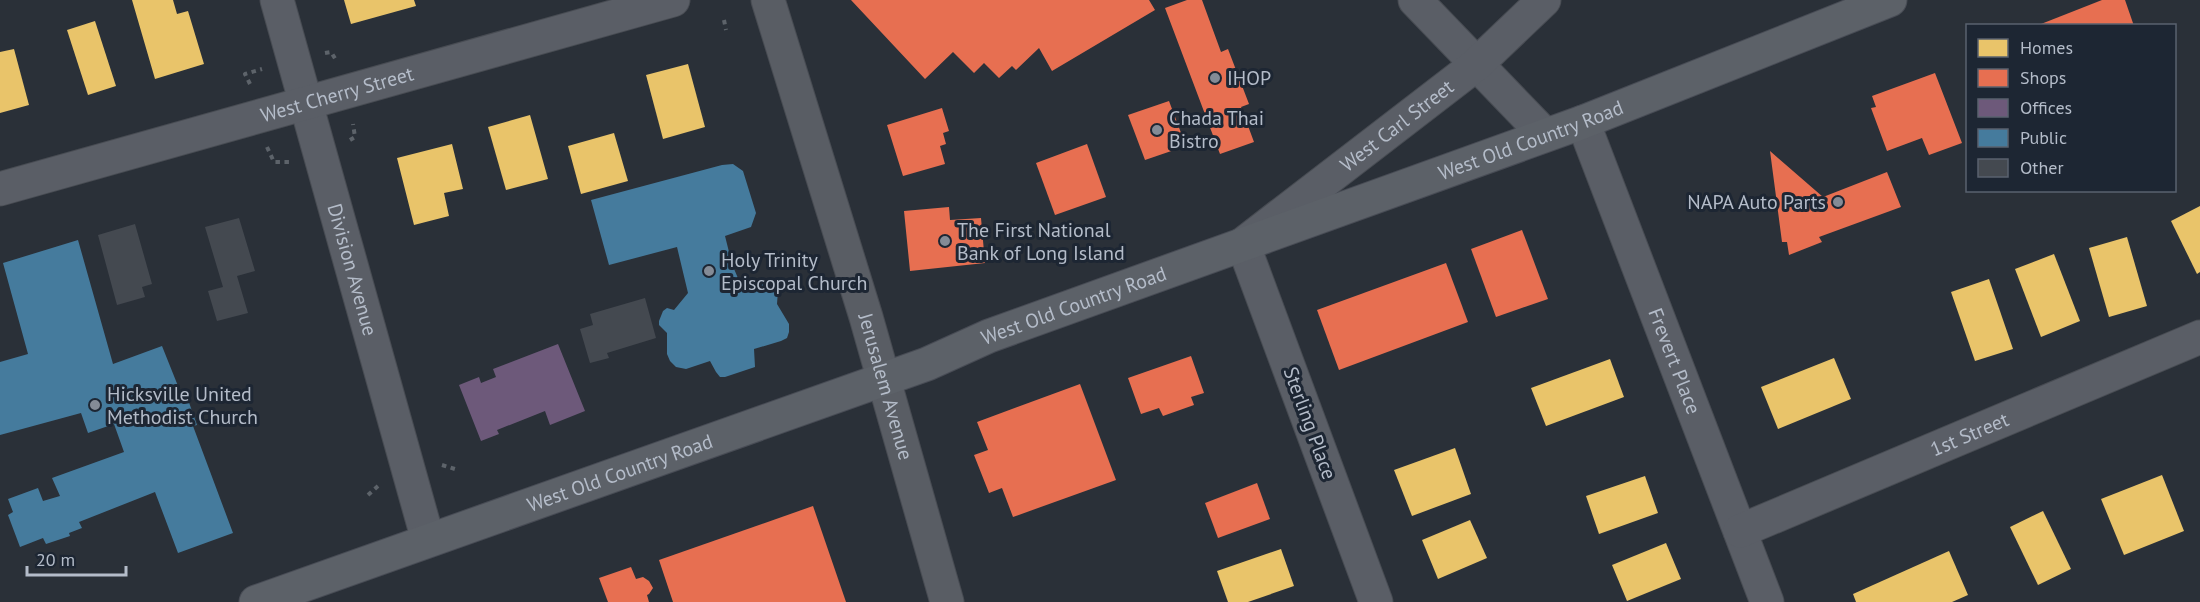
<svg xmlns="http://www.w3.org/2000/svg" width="2200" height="602" font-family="'PT Sans',sans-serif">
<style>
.homes{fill:#e9c46a}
.shops{fill:#e76f51}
.offices{fill:#6d597a}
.public{fill:#457b9d}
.building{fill:#444950}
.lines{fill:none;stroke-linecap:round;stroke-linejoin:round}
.minor-casing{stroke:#484c53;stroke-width:35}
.secondary-casing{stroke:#484c53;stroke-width:35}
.primary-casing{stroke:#484c55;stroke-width:35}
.path{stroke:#5d636a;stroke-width:4;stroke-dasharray:4.5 4.5;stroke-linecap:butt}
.minor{stroke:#5a5e66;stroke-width:33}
.secondary{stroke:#595d64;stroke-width:33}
.primary{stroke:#5c6168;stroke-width:33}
.poi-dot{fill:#848b96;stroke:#1d2633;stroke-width:2}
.labels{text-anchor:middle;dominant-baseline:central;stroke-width:6;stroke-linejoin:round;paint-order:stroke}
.poi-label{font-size:20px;fill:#b4bcc9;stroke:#1d2633;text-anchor:start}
.street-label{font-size:20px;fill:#b4bcc9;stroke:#1d2633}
</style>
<rect width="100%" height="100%" fill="#2a3038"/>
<g class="homes">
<polygon points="132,0 173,0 177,14 188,11 204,64 155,79"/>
<polygon points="344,0 414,0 416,6 351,24"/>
<polygon points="95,21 116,86 88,95 67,30"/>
<polygon points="14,49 29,105 0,113 0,52"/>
<polygon points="688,64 705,127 663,139 646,75"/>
<polygon points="530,115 548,179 506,190 488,127"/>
<polygon points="614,133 628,181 581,194 568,146"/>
<polygon points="452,144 463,189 444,193 449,216 414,225 397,158"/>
<polygon points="2200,206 2200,272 2197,274 2171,221"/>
<polygon points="2127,237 2147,306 2109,317 2089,248"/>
<polygon points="2054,254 2080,321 2041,337 2015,269"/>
<polygon points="1989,279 2013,349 1975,361 1951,292"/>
<polygon points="1834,358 1851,399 1778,429 1761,387"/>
<polygon points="1610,359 1624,397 1546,426 1531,388"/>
<polygon points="1455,448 1471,494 1412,516 1394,470"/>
<polygon points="2162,475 2184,531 2124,555 2101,499"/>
<polygon points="1645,476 1658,513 1599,534 1586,496"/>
<polygon points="2043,511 2071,569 2038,585 2010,527"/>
<polygon points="1470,520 1487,558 1438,579 1422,540"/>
<polygon points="1666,543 1681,579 1627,601 1612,565"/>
<polygon points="1281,549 1294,586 1248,602 1228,602 1217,571"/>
<polygon points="1949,551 1968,595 1952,602 1856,602 1853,594"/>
</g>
<g class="shops">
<polygon points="851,0 1149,0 1155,10 1052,71 1039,48 1016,70 1012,66 999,78 984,63 974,73 953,52 925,79"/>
<polygon points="1187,0 1202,0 1221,52 1228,49 1249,104 1241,107 1254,142 1220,154 1165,8"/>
<polygon points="2102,0 2125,0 2134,26 2041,26 2041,24"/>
<polygon points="1935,73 1962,143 1929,155 1922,138 1887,151 1871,108 1876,107 1872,96"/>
<polygon points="1169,101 1186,146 1145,160 1128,115"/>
<polygon points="942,108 949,131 943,133 946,144 940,146 945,164 903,176 887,125"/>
<polygon points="1087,144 1106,197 1055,215 1036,163"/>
<polygon points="1770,151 1823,197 1887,172 1901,207 1819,237 1822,242 1789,255 1787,242 1782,242"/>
<polygon points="949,207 950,220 981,218 985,263 910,271 904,211"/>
<polygon points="1522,230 1548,299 1496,317 1471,249"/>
<polygon points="1446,263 1468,322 1339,370 1317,310"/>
<polygon points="1191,356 1204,393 1191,397 1194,405 1163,416 1159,408 1141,414 1128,378"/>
<polygon points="1080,384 1116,480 1013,517 1002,488 989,493 974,455 988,450 977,422"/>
<polygon points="1257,483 1270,519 1218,538 1205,503"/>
<polygon points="813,506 846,602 673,602 659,560"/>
<polygon points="631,567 636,579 643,577 649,581 653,588 649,594 647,595 649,602 608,602 599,578"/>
</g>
<polygon class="offices" points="558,344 585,411 550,425 545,411 497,430 499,434 481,441 459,385 479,377 481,383 496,377 493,369"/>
<g class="public">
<polygon points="733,164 743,171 756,213 751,227 725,236 732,264 740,283 756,288 766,282 778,290 777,304 789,324 789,332 787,338 781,341 754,349 755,367 725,377 720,377 716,372 710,361 686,369 676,367 670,361 667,354 667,333 659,325 659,321 663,311 667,308 674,310 688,293 677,247 609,265 591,200 722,165"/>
<polygon points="78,240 113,364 162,346 182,396 186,394 197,425 193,426 233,533 178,553 155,492 79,522 82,528 69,533 70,536 46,544 43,538 20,547 8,515 13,512 8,499 38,488 43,501 60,496 52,478 124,452 114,424 88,433 81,413 0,435 0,362 28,354 3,263"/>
</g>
<g class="building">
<polygon points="239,218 255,271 237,276 248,313 217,321 208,291 223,287 205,227"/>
<polygon points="135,224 152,284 142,287 145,297 117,305 98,235"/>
<polygon points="645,298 656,338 607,353 609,358 590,363 580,329 593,325 590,314"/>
</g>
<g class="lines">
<g class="minor-casing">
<g id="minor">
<path id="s1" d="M277 0 428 540"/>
<polyline points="1415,0 1545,135"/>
<path id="s2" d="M1583 122 1767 602"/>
<path id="s3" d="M0 189 673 0"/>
<path id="s4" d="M1740 531 2200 337"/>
<path id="s5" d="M1376 602 1243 244 1477 64 1544 0"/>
</g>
</g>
<g class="secondary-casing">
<g id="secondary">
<path id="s6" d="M768 0 866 317 947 602"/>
</g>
</g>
<g class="primary-casing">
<g id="primary">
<path id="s7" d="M256 602 927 364 989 336 1583 122 1890 0"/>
</g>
</g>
<g class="path">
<polyline points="724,20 726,30"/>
<polyline points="325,53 331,52 336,60"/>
<polyline points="250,84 245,74 262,69"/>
<polyline points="350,140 355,137 353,124"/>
<polyline points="267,147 274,162 289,162"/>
<polyline points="442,465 458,470"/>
<polyline points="368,495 378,486"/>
</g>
<use href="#minor" class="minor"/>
<use href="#secondary" class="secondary"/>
<use href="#primary" class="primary"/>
</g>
<g class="poi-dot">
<circle cx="1215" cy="78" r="6"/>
<circle cx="1157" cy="130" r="6"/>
<circle cx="1838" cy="202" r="6"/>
<circle cx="945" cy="241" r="6"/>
<circle cx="709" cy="271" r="6"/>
<circle cx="95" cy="405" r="6"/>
</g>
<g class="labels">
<g class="poi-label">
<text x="1227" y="78">IHOP</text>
<text x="1169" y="118">Chada Thai<tspan x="1169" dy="23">Bistro</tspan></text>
<text x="1826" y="202" text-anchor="end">NAPA Auto Parts</text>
<text x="957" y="230">The First National<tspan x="957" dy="23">Bank of Long Island</tspan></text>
<text x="721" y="260">Holy Trinity<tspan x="721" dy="23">Episcopal Church</tspan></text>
<text x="107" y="394">Hicksville United<tspan x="107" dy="23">Methodist Church</tspan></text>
</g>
<g class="street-label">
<text stroke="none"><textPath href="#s3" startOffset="350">West Cherry Street</textPath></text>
<text stroke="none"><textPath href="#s5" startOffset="576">West Carl Street</textPath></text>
<text stroke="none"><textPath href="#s7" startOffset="1356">West Old Country Road</textPath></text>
<text stroke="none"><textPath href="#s1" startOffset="280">Division Avenue</textPath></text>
<text stroke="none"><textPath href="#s7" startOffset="870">West Old Country Road</textPath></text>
<text stroke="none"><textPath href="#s2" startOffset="256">Frevert Place</textPath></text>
<text stroke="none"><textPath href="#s6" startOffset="404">Jerusalem Avenue</textPath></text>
<text transform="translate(1310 423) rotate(70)">Sterling Place</text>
<text stroke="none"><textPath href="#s4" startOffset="249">1st Street</textPath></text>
<text stroke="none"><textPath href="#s7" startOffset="386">West Old Country Road</textPath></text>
</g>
</g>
<rect x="1966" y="24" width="210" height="168" fill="#1d2633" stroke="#59626f" stroke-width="1.5"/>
<rect x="1978" y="39" width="30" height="18" fill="#e9c46a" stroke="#59626f" stroke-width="1.5"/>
<text x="2020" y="54" font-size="18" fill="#b4bcc9">Homes</text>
<rect x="1978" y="69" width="30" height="18" fill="#e76f51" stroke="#59626f" stroke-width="1.5"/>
<text x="2020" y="84" font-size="18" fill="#b4bcc9">Shops</text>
<rect x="1978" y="99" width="30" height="18" fill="#6d597a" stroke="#59626f" stroke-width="1.5"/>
<text x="2020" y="114" font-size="18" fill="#b4bcc9">Offices</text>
<rect x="1978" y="129" width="30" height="18" fill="#457b9d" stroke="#59626f" stroke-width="1.5"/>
<text x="2020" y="144" font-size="18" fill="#b4bcc9">Public</text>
<rect x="1978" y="159" width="30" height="18" fill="#444950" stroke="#59626f" stroke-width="1.5"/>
<text x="2020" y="174" font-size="18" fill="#b4bcc9">Other</text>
<path d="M27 566v9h99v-9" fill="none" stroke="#b4bcc9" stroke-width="3"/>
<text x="36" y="566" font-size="18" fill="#b4bcc9" stroke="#1d2633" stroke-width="4.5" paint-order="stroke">20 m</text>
</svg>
